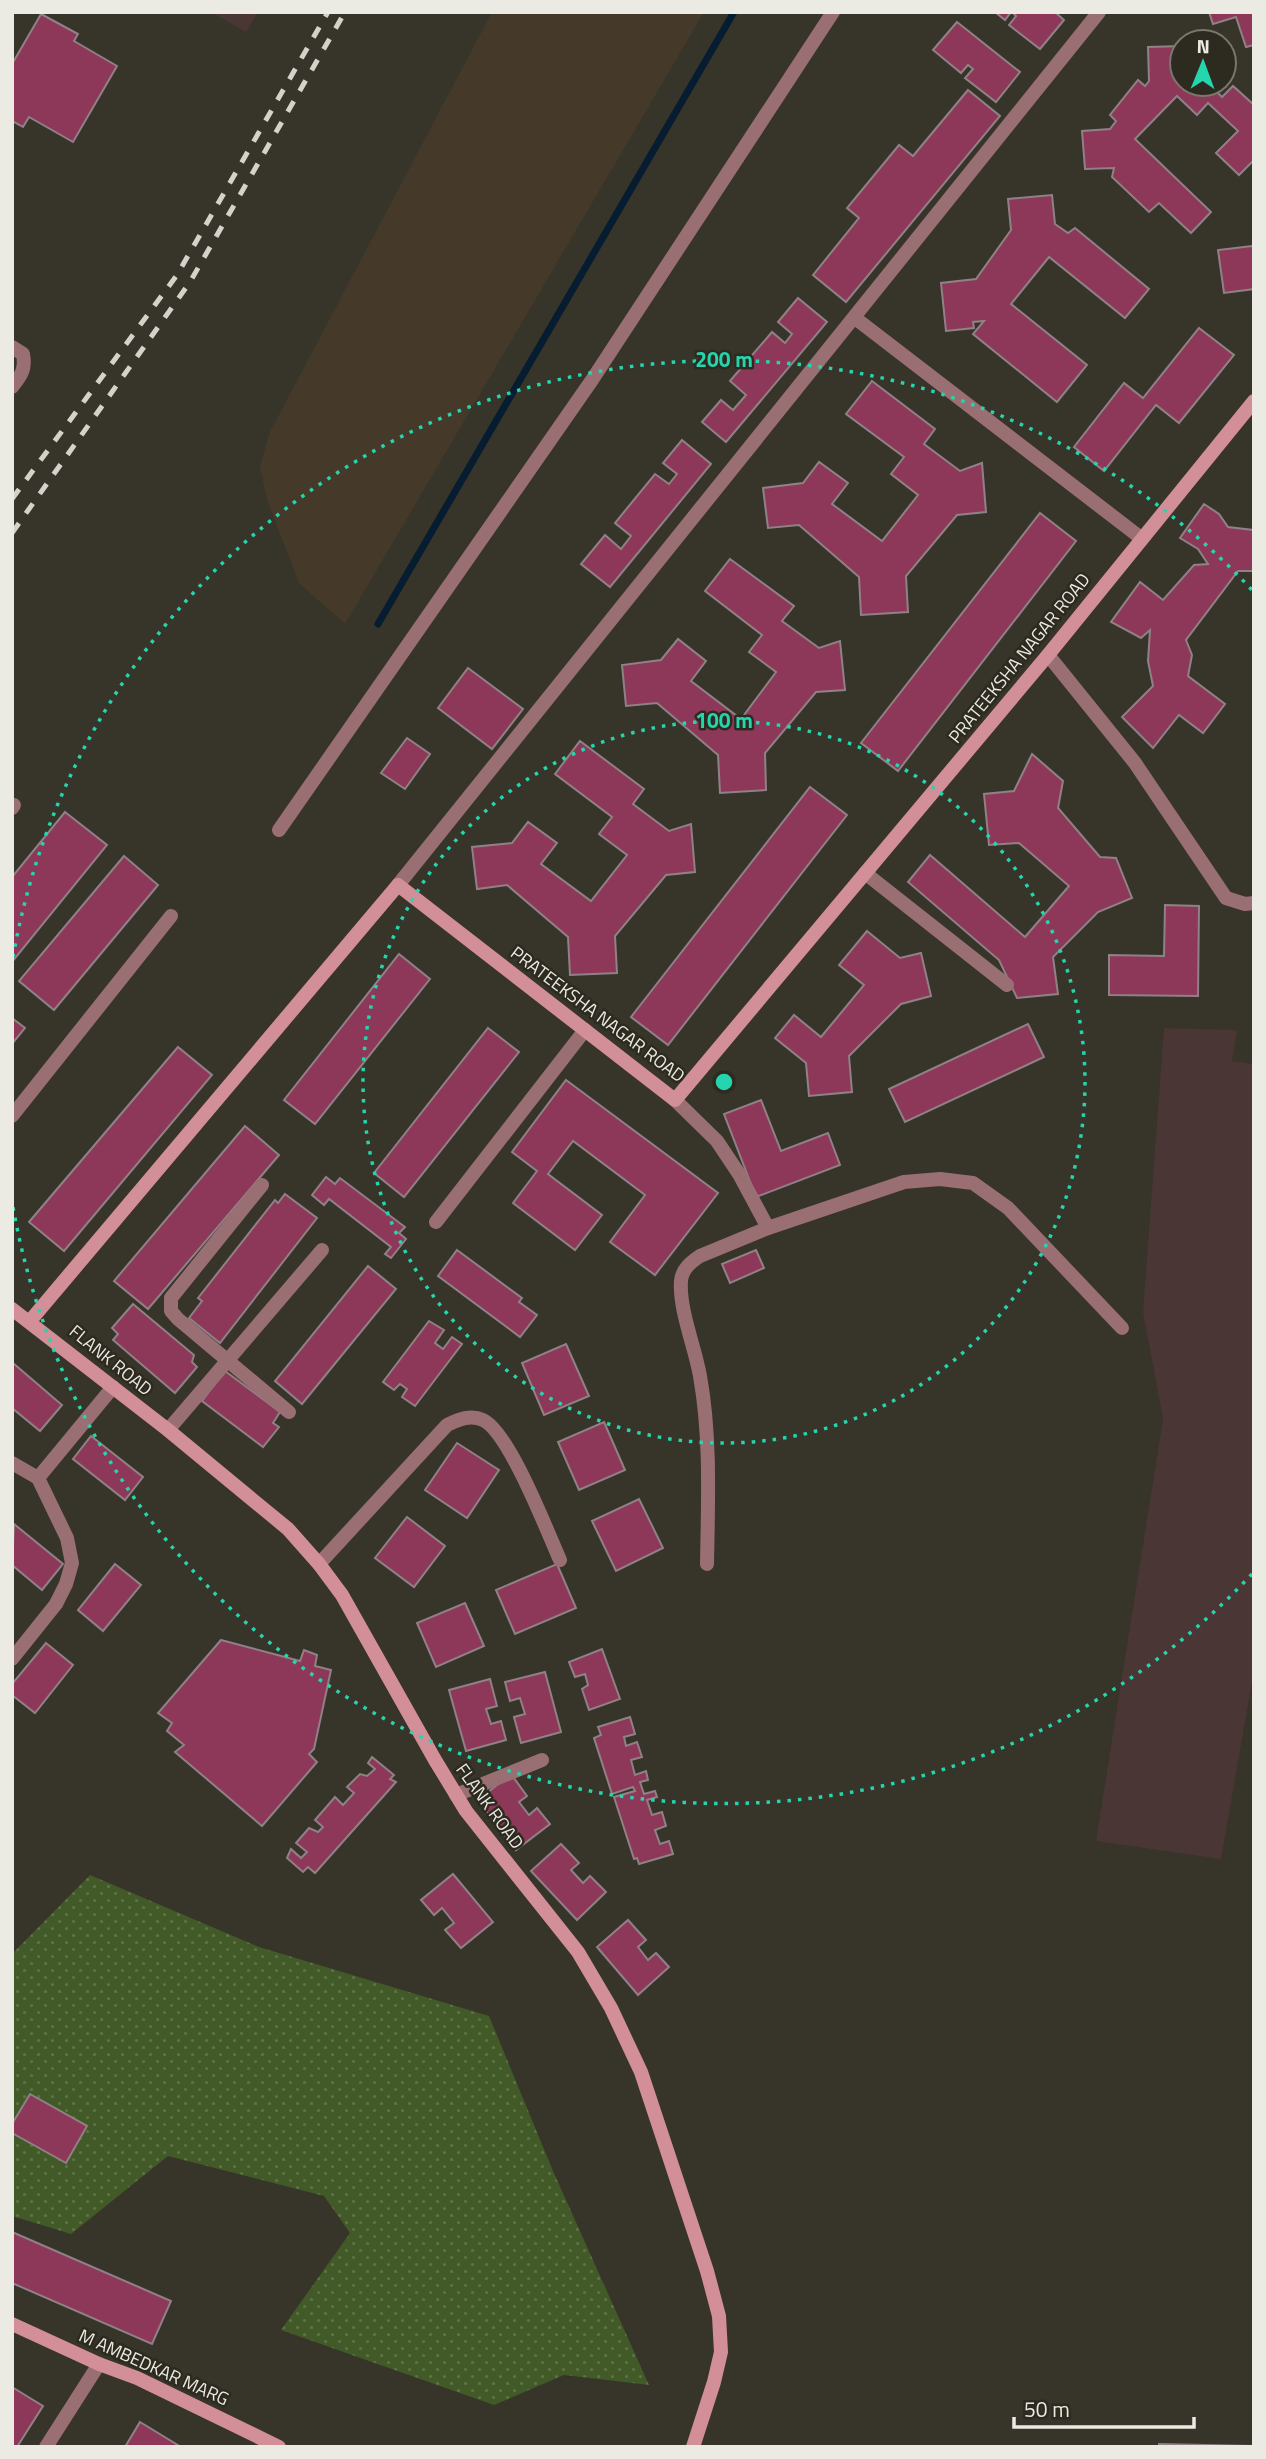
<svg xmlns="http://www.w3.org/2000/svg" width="1266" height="2459" font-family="'Titillium Web',sans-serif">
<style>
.industrial{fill:#4a3635}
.education{fill:#453a2a}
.grass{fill:url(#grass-dots)}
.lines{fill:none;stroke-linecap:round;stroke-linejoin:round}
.stream{stroke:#061c31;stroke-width:7}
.building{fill:#8e3859;stroke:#8f8185;stroke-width:2}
.lane{stroke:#9a6f74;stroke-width:14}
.street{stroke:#9a6f74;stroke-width:14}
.secondary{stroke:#d38f97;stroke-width:14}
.rail{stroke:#d3d2cb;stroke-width:5;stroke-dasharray:12 12;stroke-linecap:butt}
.ring{fill:none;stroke:#24d5ae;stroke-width:3.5;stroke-dasharray:3.5 7}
.labels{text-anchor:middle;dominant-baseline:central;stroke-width:5;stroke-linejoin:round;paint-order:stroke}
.street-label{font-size:18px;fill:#ebeae3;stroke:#2d2a20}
.centre{fill:#24d5ae;stroke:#2d2a20;stroke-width:3.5}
.ring-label{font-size:21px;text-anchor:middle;font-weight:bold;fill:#24d5ae;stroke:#2d2a20;stroke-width:5;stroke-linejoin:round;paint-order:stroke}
</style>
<defs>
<pattern id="grass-dots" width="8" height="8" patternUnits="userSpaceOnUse" patternTransform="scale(1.75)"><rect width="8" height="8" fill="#415a27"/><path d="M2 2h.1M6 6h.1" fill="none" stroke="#5d7246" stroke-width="1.8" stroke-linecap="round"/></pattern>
</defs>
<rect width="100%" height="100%" fill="#37342a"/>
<g class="industrial">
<polygon points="211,12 258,12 246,32"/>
<polygon points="1164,1028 1237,1030 1232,1061 1254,1064 1254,1670 1221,1859 1096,1841 1163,1419 1143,1312"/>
</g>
<polygon class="education" points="492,12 704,12 345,624 299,583 267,500 260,466 270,432"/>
<polygon class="grass" points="90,1875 259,1947 489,2016 553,2171 649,2385 564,2375 494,2405 281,2330 350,2233 324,2196 168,2156 71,2234 12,2216 12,1954"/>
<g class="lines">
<polyline class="stream" points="378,624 734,12"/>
</g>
<g class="building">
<polygon points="995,12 1011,12 1005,20"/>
<polygon points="1012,12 1055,12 1064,20 1040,49 1009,25 1016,16"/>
<polygon points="1209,12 1254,12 1254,45 1246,47 1236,17 1213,24"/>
<polygon points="41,14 78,34 74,41 117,66 73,142 29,117 23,127 12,121 12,64"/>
<polygon points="957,22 1020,72 996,102 965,78 973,69 968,65 961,73 933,50"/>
<polygon points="1182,46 1182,84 1201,84 1204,87 1209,84 1222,97 1233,86 1254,105 1254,160 1239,175 1216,153 1238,131 1208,103 1197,115 1177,96 1135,139 1211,212 1191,233 1159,203 1149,212 1112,177 1114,168 1085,169 1082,131 1110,129 1116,121 1110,115 1138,80 1145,86 1149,81 1148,47"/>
<polygon points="968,90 1000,116 846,302 813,275 859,218 847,208 899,145 913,156"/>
<polygon points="1052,195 1055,224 1068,233 1075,228 1149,289 1125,318 1049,257 1011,304 1087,365 1057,402 973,334 984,321 973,322 974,328 946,331 941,283 976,279 1011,230 1008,199"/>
<polygon points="1254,244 1254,289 1224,293 1218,250 1252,246"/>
<polygon points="798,298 827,322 726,442 702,422 721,400 733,410 746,395 730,381 772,332 785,343 792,334 778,322"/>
<polygon points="1199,328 1234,355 1179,423 1156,405 1104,471 1074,447 1124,383 1143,398"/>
<polygon points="872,381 935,429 924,444 960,471 982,463 986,512 957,515 906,576 908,612 861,615 859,577 799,525 768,528 763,488 803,483 819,462 848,483 832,504 882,541 918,495 891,474 904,457 846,414"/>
<polygon points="682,440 711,464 610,587 581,564 605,535 621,549 631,536 615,523 655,474 669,484 677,474 663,463"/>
<polygon points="1204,504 1219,514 1228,527 1253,530 1254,571 1238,571 1186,640 1192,655 1188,676 1225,704 1203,733 1179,715 1153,748 1122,717 1153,686 1148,661 1150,630 1141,638 1111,622 1140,582 1163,600 1194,565 1208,564 1198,549 1180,538"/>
<polygon points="1040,513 1076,541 898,771 861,743"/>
<polygon points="730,559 794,606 782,621 819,648 840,641 845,690 816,692 765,753 766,790 720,793 718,755 657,703 626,706 622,665 661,660 678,639 706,661 691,681 741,719 776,672 749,652 762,635 705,591"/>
<polygon points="468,668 523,709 492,749 438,708"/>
<polygon points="407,738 430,754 405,789 381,773"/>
<polygon points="580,741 644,789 633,804 669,831 691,824 695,872 666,875 615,936 617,973 570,975 568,937 507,885 477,889 472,847 512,843 528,822 557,843 541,864 591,901 627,855 599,834 612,817 555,774"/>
<polygon points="1032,754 1063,781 1058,808 1100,857 1116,858 1132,898 1098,912 1053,957 1058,994 1017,998 999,960 908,882 930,855 1025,937 1069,886 1019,843 989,845 984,794 1014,791"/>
<polygon points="810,787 847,815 668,1045 631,1017"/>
<polygon points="65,812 107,845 12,962 12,877"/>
<polygon points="124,856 158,885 54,1010 19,981"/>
<polygon points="1165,905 1199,906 1198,996 1109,995 1109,955 1164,956"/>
<polygon points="867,931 900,958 921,953 931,996 901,1004 849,1056 852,1092 809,1096 806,1063 775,1038 794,1015 821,1037 864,985 839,965"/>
<polygon points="399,954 430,979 315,1124 284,1100"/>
<polygon points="12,1018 25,1028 12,1044"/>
<polygon points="1028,1024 1044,1057 905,1122 889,1089"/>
<polygon points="488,1028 519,1052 404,1197 374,1173"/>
<polygon points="178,1047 212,1075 64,1251 29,1222"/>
<polygon points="566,1080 718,1193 655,1275 610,1242 645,1195 573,1141 548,1174 602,1215 575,1250 513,1203 537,1171 512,1152"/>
<polygon points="761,1100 781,1151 828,1133 840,1165 756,1197 724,1114"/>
<polygon points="245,1126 279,1155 148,1309 114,1281"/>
<polygon points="326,1177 335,1184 340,1178 405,1227 399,1233 406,1239 391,1258 385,1254 391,1247 329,1199 324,1205 312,1195"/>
<polygon points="285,1194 317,1218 220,1343 189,1318 202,1301 198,1298 275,1200 278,1203"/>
<polygon points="457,1250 522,1298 519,1302 537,1315 520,1337 438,1276"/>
<polygon points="756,1250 764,1268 730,1283 722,1264"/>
<polygon points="368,1266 396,1289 302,1404 275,1381"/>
<polygon points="133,1304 194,1355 192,1362 197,1367 175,1393 113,1340 118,1334 112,1328"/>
<polygon points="429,1321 444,1330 435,1343 443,1349 452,1337 462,1344 415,1406 402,1397 407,1389 400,1384 394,1390 383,1382"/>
<polygon points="566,1344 589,1396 544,1415 522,1363"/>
<polygon points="13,1363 62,1405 40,1431 12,1408"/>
<polygon points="225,1371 280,1412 273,1423 279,1427 263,1447 202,1401"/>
<polygon points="604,1422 625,1470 579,1490 558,1442"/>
<polygon points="91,1436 143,1477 125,1500 73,1459"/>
<polygon points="457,1443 499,1470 467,1518 425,1490"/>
<polygon points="639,1499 663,1548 616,1571 592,1521"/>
<polygon points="407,1517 445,1546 414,1587 375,1558"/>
<polygon points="14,1524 63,1564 42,1590 12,1565"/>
<polygon points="115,1564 141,1585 103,1631 78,1610"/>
<polygon points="557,1564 576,1608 515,1634 496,1590"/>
<polygon points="465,1603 484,1646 436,1667 417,1623"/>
<polygon points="221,1640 300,1661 304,1650 317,1655 315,1666 331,1670 314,1749 309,1754 317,1762 262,1826 175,1752 184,1745 167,1731 172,1723 158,1713"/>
<polygon points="46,1643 73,1665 35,1713 12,1695 12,1684"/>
<polygon points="602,1649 620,1699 589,1710 582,1689 588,1685 585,1674 575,1677 569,1662"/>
<polygon points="545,1672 561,1732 521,1743 514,1717 525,1714 520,1698 510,1701 505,1682"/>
<polygon points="490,1679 497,1706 486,1709 491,1724 501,1721 506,1740 466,1751 449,1690"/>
<polygon points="630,1717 635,1734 624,1737 626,1746 637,1742 642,1757 631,1760 635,1775 646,1771 648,1780 640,1782 644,1794 655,1791 657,1797 647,1800 652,1815 662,1812 666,1826 655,1830 660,1844 669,1841 673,1854 639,1864 637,1858 634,1859 614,1797 635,1791 633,1787 612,1794 594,1738 601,1735 598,1727"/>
<polygon points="372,1757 394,1775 390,1779 396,1782 315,1873 308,1867 303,1872 287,1858 291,1849 301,1858 307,1852 296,1843 309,1828 318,1832 323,1827 315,1820 335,1797 343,1805 354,1793 347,1787 360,1774 367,1776 375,1769 368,1763"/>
<polygon points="511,1774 527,1796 519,1802 529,1815 537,1808 550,1824 516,1850 478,1800"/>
<polygon points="561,1844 579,1863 571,1870 583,1883 590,1876 606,1892 577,1920 531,1871"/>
<polygon points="453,1874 493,1922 461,1948 445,1930 454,1923 442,1908 434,1915 421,1900"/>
<polygon points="628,1920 646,1940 638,1947 648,1960 656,1953 669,1967 638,1995 597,1947"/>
<polygon points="30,2094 87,2126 66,2163 12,2133 12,2124"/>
<polygon points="12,2232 171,2301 152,2344 12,2283"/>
<polygon points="12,2387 43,2406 17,2447 12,2447"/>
<polygon points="140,2422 181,2447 125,2447"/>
<polygon points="1159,2444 1254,2446 1254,2447 1159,2447"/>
</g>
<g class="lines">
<path class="lane" d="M12 347 23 354C26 369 21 376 12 387"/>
<g class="street">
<polyline points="855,318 1141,538"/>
<polyline points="1048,655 1135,763 1226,898 1245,904 1254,903"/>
<polyline points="12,808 14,805"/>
<polyline points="279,830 592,380 833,12"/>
<polyline points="865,873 1007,985"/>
<polyline points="398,885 1099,12"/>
<polyline points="675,1100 717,1141 739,1174 768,1228 904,1182 940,1179 973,1183 1008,1208 1122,1328"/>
<polyline points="12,1116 171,916"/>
<polyline points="262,1185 171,1298 171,1311 178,1319 289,1412"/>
<polyline points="436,1222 585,1030"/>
<polyline points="168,1430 322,1250"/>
<polyline points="12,1463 38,1478 67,1538 72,1563 66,1584 56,1604 12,1659"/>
<polyline points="38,1478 113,1387"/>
<path d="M319 1564 447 1425C458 1420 470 1414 483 1420 509 1432 547 1531 560 1560"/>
<path d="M707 1564C708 1501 711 1438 700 1376 695 1347 679 1310 681 1281 682 1269 691 1262 700 1256L768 1228"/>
<polyline points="456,1795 542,1760"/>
<polyline points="46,2447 99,2364"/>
</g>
<g class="secondary">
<polyline points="12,1309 168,1430 288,1529 319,1564 342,1595 435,1760 466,1811 578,1952 611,2008 641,2072 707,2271 719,2316 721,2352 714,2382 693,2447"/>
<polyline points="30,1321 398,885 675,1100 1048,655 1254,401"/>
<polyline points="12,2324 99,2364 137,2378 279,2447"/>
</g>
<g class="rail">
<polyline points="12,499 177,275 328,12"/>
<polyline points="12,533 190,282 345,12"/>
</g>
</g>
<g class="ring">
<circle cx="724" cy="1082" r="361"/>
<path d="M1252 1574A722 722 0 0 1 13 1207M13 957A722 722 0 0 1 1252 590"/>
</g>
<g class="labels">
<g class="street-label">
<text transform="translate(1019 658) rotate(-51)">PRATEEKSHA NAGAR ROAD</text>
<text transform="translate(598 1014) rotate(37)">PRATEEKSHA NAGAR ROAD</text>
<text transform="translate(111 1360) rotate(39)">FLANK ROAD</text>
<text transform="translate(490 1806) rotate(54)">FLANK ROAD</text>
<text transform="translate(154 2367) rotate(24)">M AMBEDKAR MARG</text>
</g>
</g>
<circle cx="724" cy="1082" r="10" class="centre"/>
<g class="ring-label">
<text x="724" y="367">200 m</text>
<text x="724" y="728">100 m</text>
</g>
<rect width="1266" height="2459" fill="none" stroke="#ebeae3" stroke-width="28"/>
<g transform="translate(1203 63) rotate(1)"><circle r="33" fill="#2d2a20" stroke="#79776e" stroke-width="2"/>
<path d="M0-5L12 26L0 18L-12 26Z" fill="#24d5ae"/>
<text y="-10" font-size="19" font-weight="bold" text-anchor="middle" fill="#ebeae3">N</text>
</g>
<path d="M1014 2417v10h180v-10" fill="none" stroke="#ebeae3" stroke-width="3.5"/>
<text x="1024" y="2417" font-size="21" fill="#ebeae3" stroke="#2d2a20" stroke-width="5" paint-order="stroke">50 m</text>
</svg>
